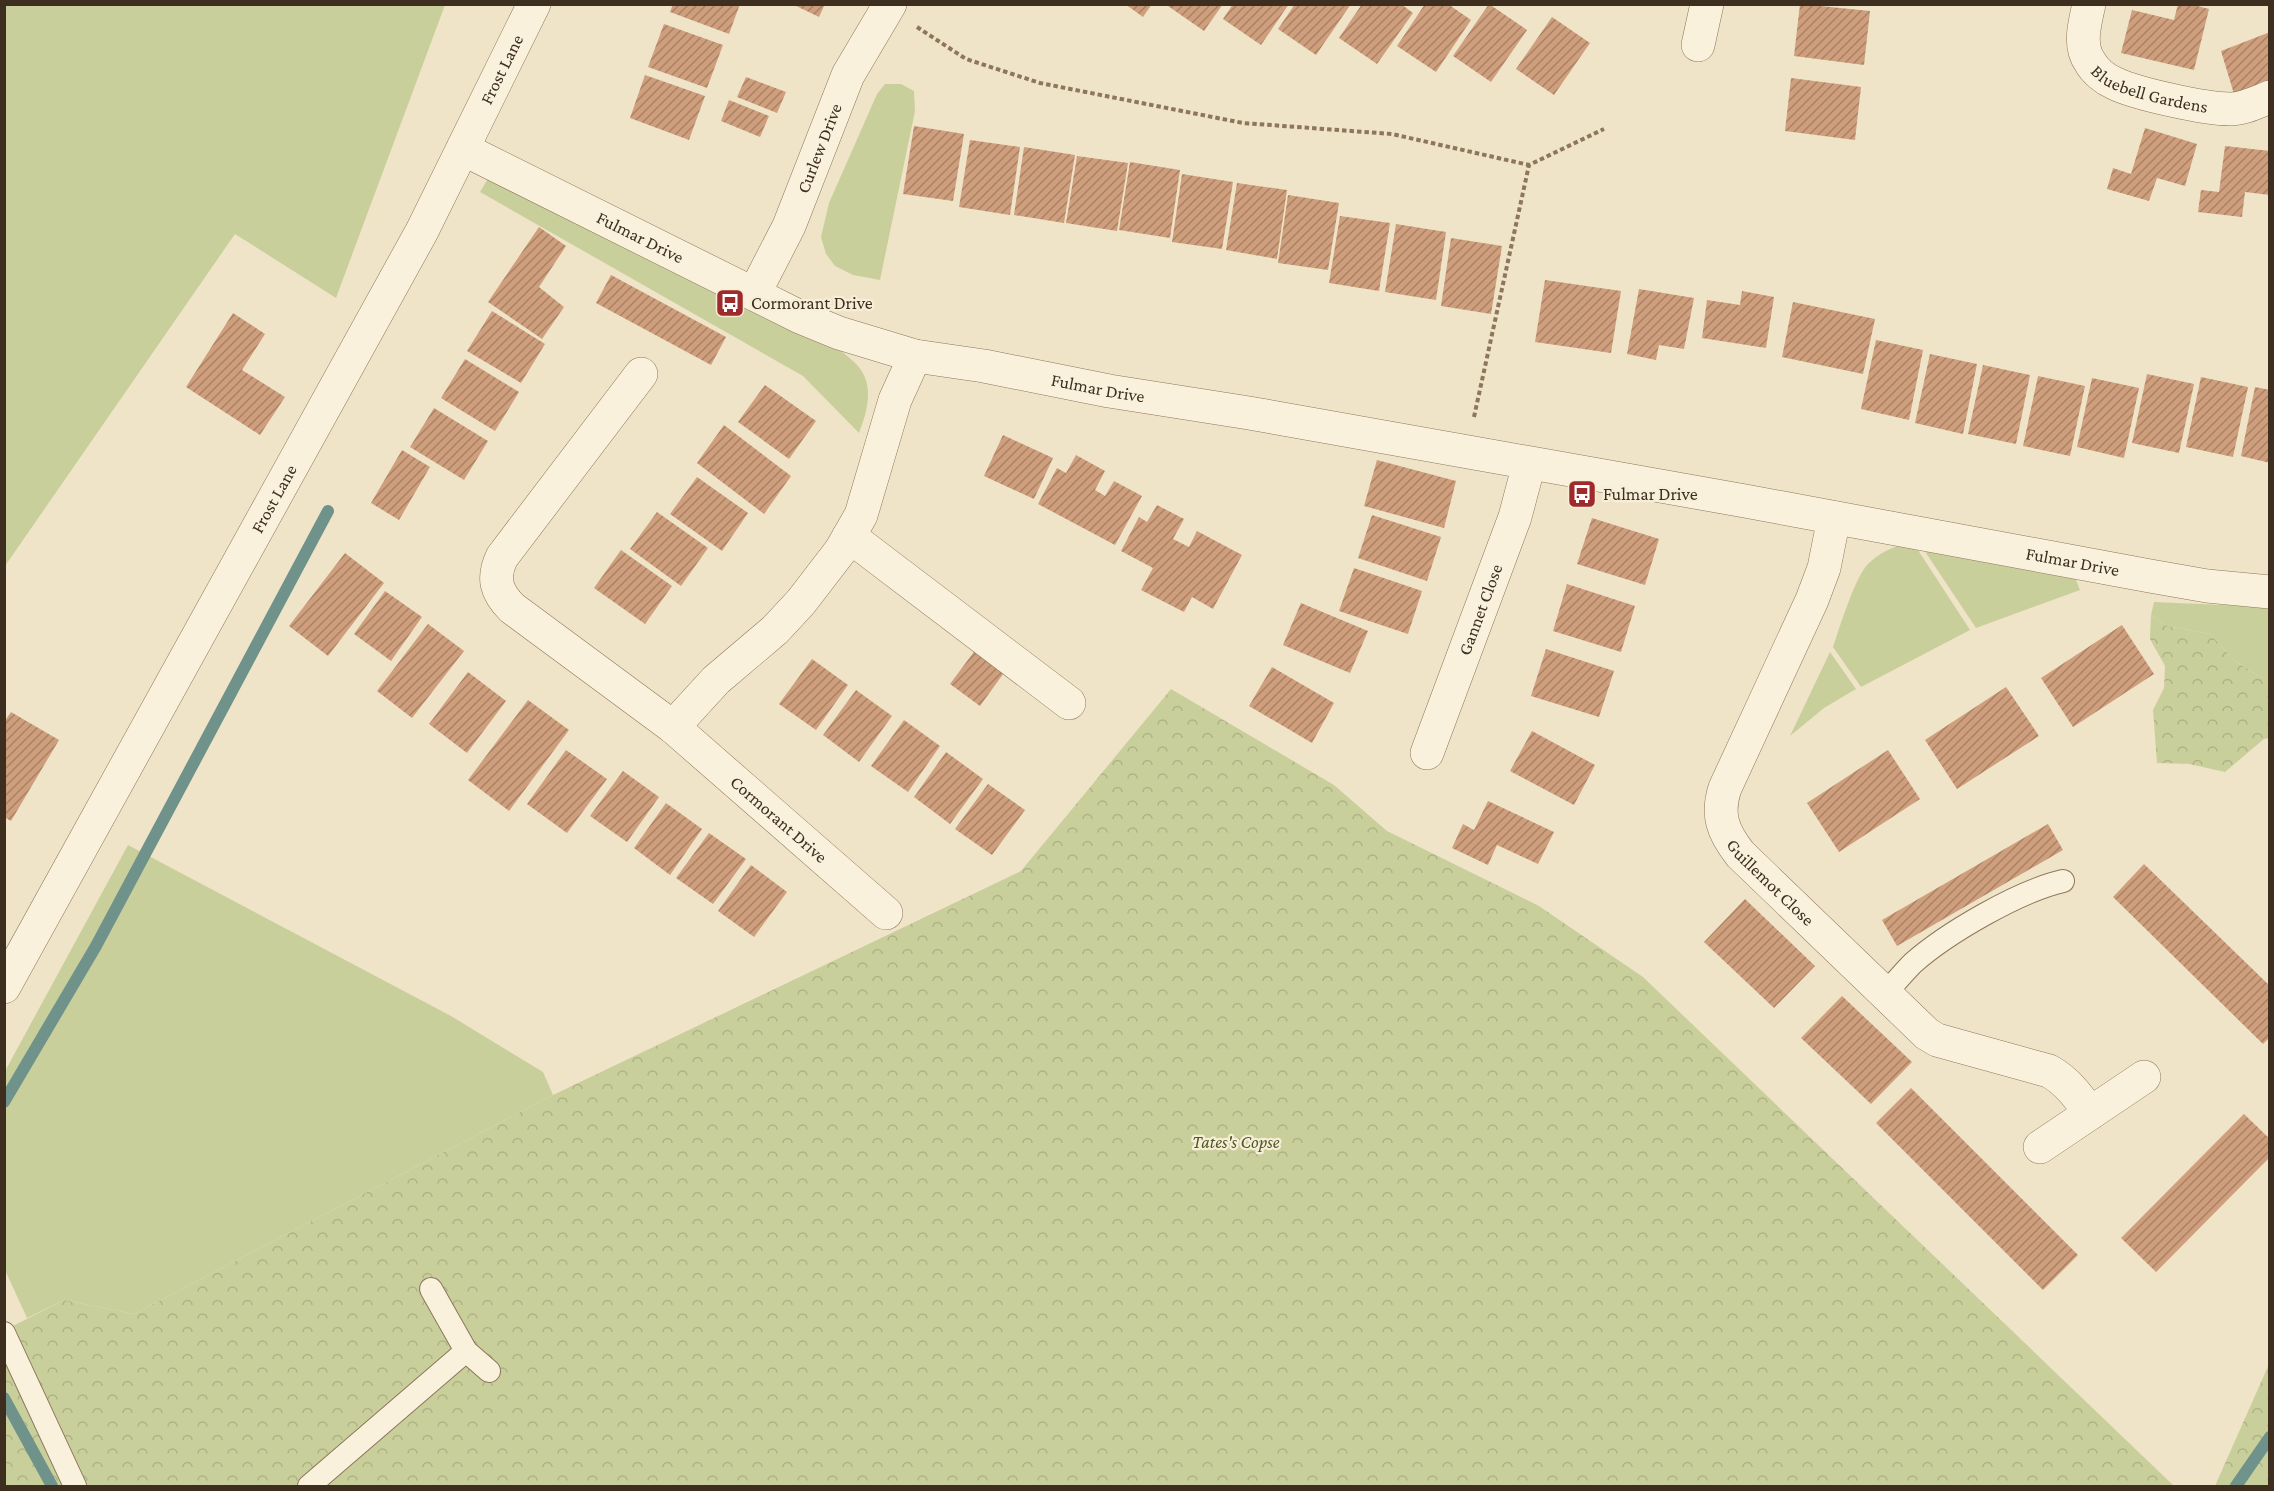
<svg xmlns="http://www.w3.org/2000/svg" width="2274" height="1491" font-family="'Crimson Pro',serif">
<style>
.green{fill:#c9cf9b}
.forest{fill:url(#forest-crowns)}
.lines{fill:none;stroke-linecap:round;stroke-linejoin:round}
.stream{stroke:#6f938a;stroke-width:12}
.building{fill:url(#building-hatch)}
.service-casing{stroke:#8d765c;stroke-width:24}
.minor-casing{stroke:#8d765c;stroke-width:34}
.tertiary-casing{stroke:#8d765c;stroke-width:34}
.path{stroke:#8d765c;stroke-width:4;stroke-dasharray:4.5 3;stroke-linecap:butt}
.service{stroke:#faf1dc;stroke-width:22}
.minor{stroke:#faf1dc;stroke-width:33}
.tertiary{stroke:#faf1dc;stroke-width:33}
.labels{text-anchor:middle;dominant-baseline:central;stroke-width:4.5;stroke-linejoin:round;paint-order:stroke}
.street-label{font-size:18px;fill:#3d2e20;stroke:#f7eed8}
.poi-label{font-size:18px;fill:#3d2e20;stroke:#f7eed8;text-anchor:start}
.park-label{font-size:18px;font-style:italic;fill:#4d5a26;stroke:#f7eed8}
</style>
<defs>
<pattern id="forest-crowns" width="20" height="18" patternUnits="userSpaceOnUse" patternTransform="scale(1.5)"><rect width="20" height="18" fill="#c9cf9b"/><path d="M2 6a3 3 0 1 1 6 0M12 15a3 3 0 1 1 6 0" fill="none" stroke="#aeb285"/></pattern>
<pattern id="building-hatch" width="6" height="6" patternUnits="userSpaceOnUse" patternTransform="scale(1.5)"><rect width="6" height="6" fill="#cf9f7d"/><path d="M-1 1l2-2M0 6l6-6M5 7l2-2" fill="none" stroke="#a98266"/></pattern>
</defs>
<rect width="100%" height="100%" fill="#f0e4c8"/>
<g class="green">
<polygon points="5,4 445,5 336,298 235,234 5,566"/>
<polygon points="885,84 901,84 914,91 915,111 880,280 853,275 835,266 826,254 821,237 829,203 877,94"/>
<path d="M490 175 837 347C843 353 852 359 858 366 875 386 867 412 859 433L803 376 480 192Z"/>
<path d="M1897 546 1916 547 1970 630 1861 687 1833 647C1840 627 1855 576 1869 563 1877 555 1887 550 1897 546Z"/>
<polygon points="1922,547 2073,572 2080,590 1976,628"/>
<polygon points="2154,602 2269,607 2269,682 2236,662 2210,634 2167,626 2151,615"/>
<polygon points="1830,652 1856,689 1824,708 1790,736"/>
<polygon points="128,845 451,1016 543,1072 553,1095 134,1314 64,1300 27,1318 5,1270 4,1073"/>
</g>
<g class="forest">
<polygon points="2151,615 2167,626 2210,634 2236,662 2269,682 2269,738 2264,739 2225,772 2189,764 2157,763 2153,710 2164,688 2165,666 2150,639"/>
<polygon points="1171,689 1334,785 1387,831 1539,906 1643,977 2174,1486 5,1486 5,1330 64,1300 134,1314 553,1095 1021,871"/>
<polygon points="2269,1364 2269,1486 2215,1486"/>
</g>
<g class="lines">
<g class="stream">
<polyline points="4,1102 96,946 328,511"/>
<polyline points="4,1398 52,1486"/>
<polyline points="2236,1486 2270,1437"/>
</g>
</g>
<g class="building">
<polygon points="673,4 740,4 729,34 670,12"/>
<polygon points="792,4 825,4 819,17"/>
<polygon points="1125,4 1152,4 1143,17"/>
<polygon points="1165,4 1223,4 1204,31"/>
<polygon points="1233,4 1289,4 1261,45 1223,19"/>
<polygon points="1295,4 1351,4 1316,55 1278,29"/>
<polygon points="1362,4 1401,4 1413,13 1377,64 1339,38"/>
<polygon points="1425,4 1448,4 1471,20 1436,72 1397,46"/>
<polygon points="1489,4 1527,30 1491,82 1453,56"/>
<polygon points="1800,4 1870,11 1864,65 1794,56"/>
<polygon points="2178,4 2190,4 2209,9 2194,70 2121,53 2132,10 2174,20"/>
<polygon points="1552,17 1590,43 1554,95 1516,69"/>
<polygon points="664,24 723,45 707,88 648,67"/>
<polygon points="2270,32 2270,80 2234,94 2221,51"/>
<polygon points="645,75 705,96 689,140 630,118"/>
<polygon points="746,77 786,92 777,113 737,97"/>
<polygon points="1791,78 1861,87 1855,140 1785,131"/>
<polygon points="729,100 769,116 760,137 721,121"/>
<polygon points="914,126 964,134 953,201 903,194"/>
<polygon points="2145,128 2197,144 2185,186 2157,178 2149,201 2107,189 2113,168 2131,174"/>
<polygon points="970,140 1020,147 1010,215 959,207"/>
<polygon points="2225,146 2270,151 2270,195 2245,192 2242,217 2198,212 2201,190 2219,192"/>
<polygon points="1024,147 1075,155 1064,223 1014,215"/>
<polygon points="1077,156 1128,163 1117,231 1066,223"/>
<polygon points="1130,162 1180,170 1170,238 1119,230"/>
<polygon points="1182,174 1233,182 1222,249 1172,242"/>
<polygon points="1237,183 1287,190 1277,259 1226,250"/>
<polygon points="1288,195 1339,203 1328,270 1278,263"/>
<polygon points="1340,216 1390,223 1379,291 1329,283"/>
<polygon points="1396,224 1446,232 1436,300 1385,292"/>
<polygon points="539,227 566,246 539,287 564,307 542,339 488,302"/>
<polygon points="1451,238 1502,246 1491,314 1441,306"/>
<polygon points="611,275 726,337 711,365 596,303"/>
<polygon points="1545,280 1621,291 1611,353 1535,342"/>
<polygon points="1639,289 1694,298 1684,349 1659,345 1656,360 1627,354"/>
<polygon points="1742,291 1774,297 1766,348 1702,338 1707,300 1740,305"/>
<polygon points="1793,302 1875,319 1863,374 1782,357"/>
<polygon points="492,311 545,344 521,383 467,351"/>
<polygon points="233,313 265,334 242,370 285,397 260,435 186,387"/>
<polygon points="1876,340 1923,350 1909,420 1861,409"/>
<polygon points="1930,354 1977,364 1963,434 1915,423"/>
<polygon points="465,359 519,392 495,431 441,398"/>
<polygon points="1983,365 2030,375 2016,444 1968,434"/>
<polygon points="2147,374 2194,384 2179,453 2132,443"/>
<polygon points="2038,376 2085,386 2070,456 2023,446"/>
<polygon points="2201,377 2248,387 2233,457 2186,447"/>
<polygon points="2092,378 2139,388 2124,458 2077,447"/>
<polygon points="765,385 816,421 789,459 738,422"/>
<polygon points="2255,387 2270,390 2270,463 2241,456"/>
<polygon points="434,408 488,441 464,480 410,447"/>
<polygon points="724,425 791,476 764,514 697,463"/>
<polygon points="1003,435 1053,458 1034,499 984,476"/>
<polygon points="402,450 430,467 399,520 371,503"/>
<polygon points="1076,455 1105,471 1095,490 1105,496 1114,481 1142,496 1115,545 1038,504 1057,468 1066,473"/>
<polygon points="1377,460 1456,481 1444,528 1364,506"/>
<polygon points="697,477 748,513 722,551 670,514"/>
<polygon points="1157,505 1184,519 1173,539 1189,547 1197,531 1242,555 1213,609 1192,597 1184,612 1141,590 1153,568 1121,551 1139,517 1147,522"/>
<polygon points="657,512 708,548 681,586 630,549"/>
<polygon points="1372,515 1441,537 1427,581 1358,558"/>
<polygon points="1592,518 1659,539 1645,585 1577,564"/>
<polygon points="621,550 672,586 645,624 594,588"/>
<polygon points="345,553 384,583 328,656 289,626"/>
<polygon points="1354,568 1422,591 1408,634 1339,611"/>
<polygon points="1567,584 1635,606 1621,652 1553,631"/>
<polygon points="385,591 422,617 391,661 354,634"/>
<polygon points="1301,603 1368,631 1350,673 1283,645"/>
<polygon points="428,624 464,651 412,718 377,691"/>
<polygon points="2122,625 2154,674 2073,727 2041,678"/>
<polygon points="976,649 1006,670 980,706 950,684"/>
<polygon points="1546,649 1614,671 1599,717 1531,696"/>
<polygon points="812,659 848,685 816,730 779,704"/>
<polygon points="1272,667 1334,703 1312,743 1249,706"/>
<polygon points="468,672 506,701 467,753 429,724"/>
<polygon points="2006,687 2039,736 1957,789 1925,740"/>
<polygon points="856,690 892,716 859,762 823,735"/>
<polygon points="528,700 569,730 509,811 468,780"/>
<polygon points="11,712 59,740 11,821 4,817 4,722"/>
<polygon points="904,720 940,746 908,792 871,766"/>
<polygon points="1532,731 1595,765 1574,805 1510,771"/>
<polygon points="566,750 607,779 567,833 527,804"/>
<polygon points="1888,750 1920,799 1839,852 1807,803"/>
<polygon points="946,752 983,779 950,824 914,797"/>
<polygon points="623,771 659,797 627,842 590,816"/>
<polygon points="988,784 1025,810 992,855 955,829"/>
<polygon points="1488,801 1554,832 1538,864 1497,845 1488,865 1452,848 1463,824 1474,830"/>
<polygon points="666,803 702,829 670,875 634,848"/>
<polygon points="2048,824 2063,850 1897,946 1882,920"/>
<polygon points="709,833 746,859 713,904 676,878"/>
<polygon points="2144,864 2270,986 2270,1037 2263,1044 2113,897"/>
<polygon points="751,865 787,892 754,937 718,911"/>
<polygon points="1745,899 1815,966 1774,1008 1704,942"/>
<polygon points="1842,996 1912,1062 1871,1104 1801,1038"/>
<polygon points="1911,1088 2078,1255 2043,1290 1876,1123"/>
<polygon points="2244,1114 2270,1139 2270,1157 2156,1272 2121,1238"/>
</g>
<g class="lines">
<g class="service-casing">
<g id="service">
<path d="M1885 994C1894 984 1903 973 1913 963 1947 933 2019 891 2063 881"/>
<polyline points="431,1289 466,1351 489,1371"/>
<polyline points="4,1333 75,1486"/>
<polyline points="309,1486 466,1351"/>
</g>
</g>
<g class="minor-casing">
<g id="minor">
<path id="s1" d="M2089 4C2085 23 2078 45 2090 62 2095 71 2105 79 2114 83 2136 94 2206 109 2230 109 2244 109 2257 102 2270 97"/>
<polyline points="1698,45 1707,4"/>
<path id="s2" d="M463 149 800 317 839 333 915 356 984 366 1109 391 1249 413 1745 501 2150 576 2207 586 2270 592"/>
<path id="s3" d="M754 294 789 226 848 75 890 4"/>
<path id="s4" d="M641 374 502 557C492 578 496 592 512 608L673 727 886 913"/>
<path id="s5" d="M1834 518 1824 568 1812 600 1725 788C1716 815 1723 832 1740 854L1927 1034 1937 1040 2049 1071C2067 1081 2078 1096 2090 1113"/>
<polyline points="849,536 1069,703"/>
<polyline points="673,727 716,680 775,630 801,602 841,550 861,515 895,400 915,356"/>
<path id="s6" d="M1427 753 1515 517 1529 464"/>
<polyline points="2040,1147 2144,1077"/>
</g>
</g>
<g class="tertiary-casing">
<g id="tertiary">
<path id="s7" d="M4 987 422 231 534 4"/>
</g>
</g>
<g class="path">
<polyline points="917,27 966,59 1040,83 1243,123 1392,134 1529,165"/>
<polyline points="1474,417 1529,165 1604,129"/>
</g>
<use href="#service" class="service"/>
<use href="#minor" class="minor"/>
<use href="#tertiary" class="tertiary"/>
</g>
<defs>
<g id="bus-square" transform="scale(1.5)"><rect x="-9" y="-9" width="18" height="18" rx="4" fill="#9e2a2b" stroke="#f7eed8"/><path d="M-5-6H5V4H4V6H2V4H-2V6H-4V4H-5ZM-3.5-4V0h7V-4ZM-3.5 1.2v1.5H-2V1.2ZM2 1.2v1.5H3.5V1.2Z" fill="#fff"/></g>
</defs>
<g fill-rule="evenodd">
<use href="#bus-square" x="730" y="303"/>
<use href="#bus-square" x="1582" y="494"/>
</g>
<g class="labels">
<g class="street-label">
<text stroke="none"><textPath href="#s7" startOffset="1044">Frost Lane</textPath></text>
<text stroke="none"><textPath href="#s1" startOffset="128">Bluebell Gardens</textPath></text>
<text stroke="none"><textPath href="#s3" startOffset="160">Curlew Drive</textPath></text>
<text stroke="none"><textPath href="#s2" startOffset="198">Fulmar Drive</textPath></text>
<text stroke="none"><textPath href="#s2" startOffset="684">Fulmar Drive</textPath></text>
<text stroke="none"><textPath href="#s7" startOffset="558">Frost Lane</textPath></text>
<text stroke="none"><textPath href="#s2" startOffset="1674">Fulmar Drive</textPath></text>
<text stroke="none"><textPath href="#s6" startOffset="153">Gannet Close</textPath></text>
<text stroke="none"><textPath href="#s4" startOffset="627">Cormorant Drive</textPath></text>
<text stroke="none"><textPath href="#s5" startOffset="405">Guillemot Close</textPath></text>
</g>
<g class="poi-label">
<text x="751" y="303">Cormorant Drive</text>
<text x="1603" y="494">Fulmar Drive</text>
</g>
<g class="park-label">
<text x="1236" y="1142">Tates's Copse</text>
</g>
</g>
<rect width="2274" height="1491" fill="none" stroke="#3d2e20" stroke-width="12"/>
</svg>
